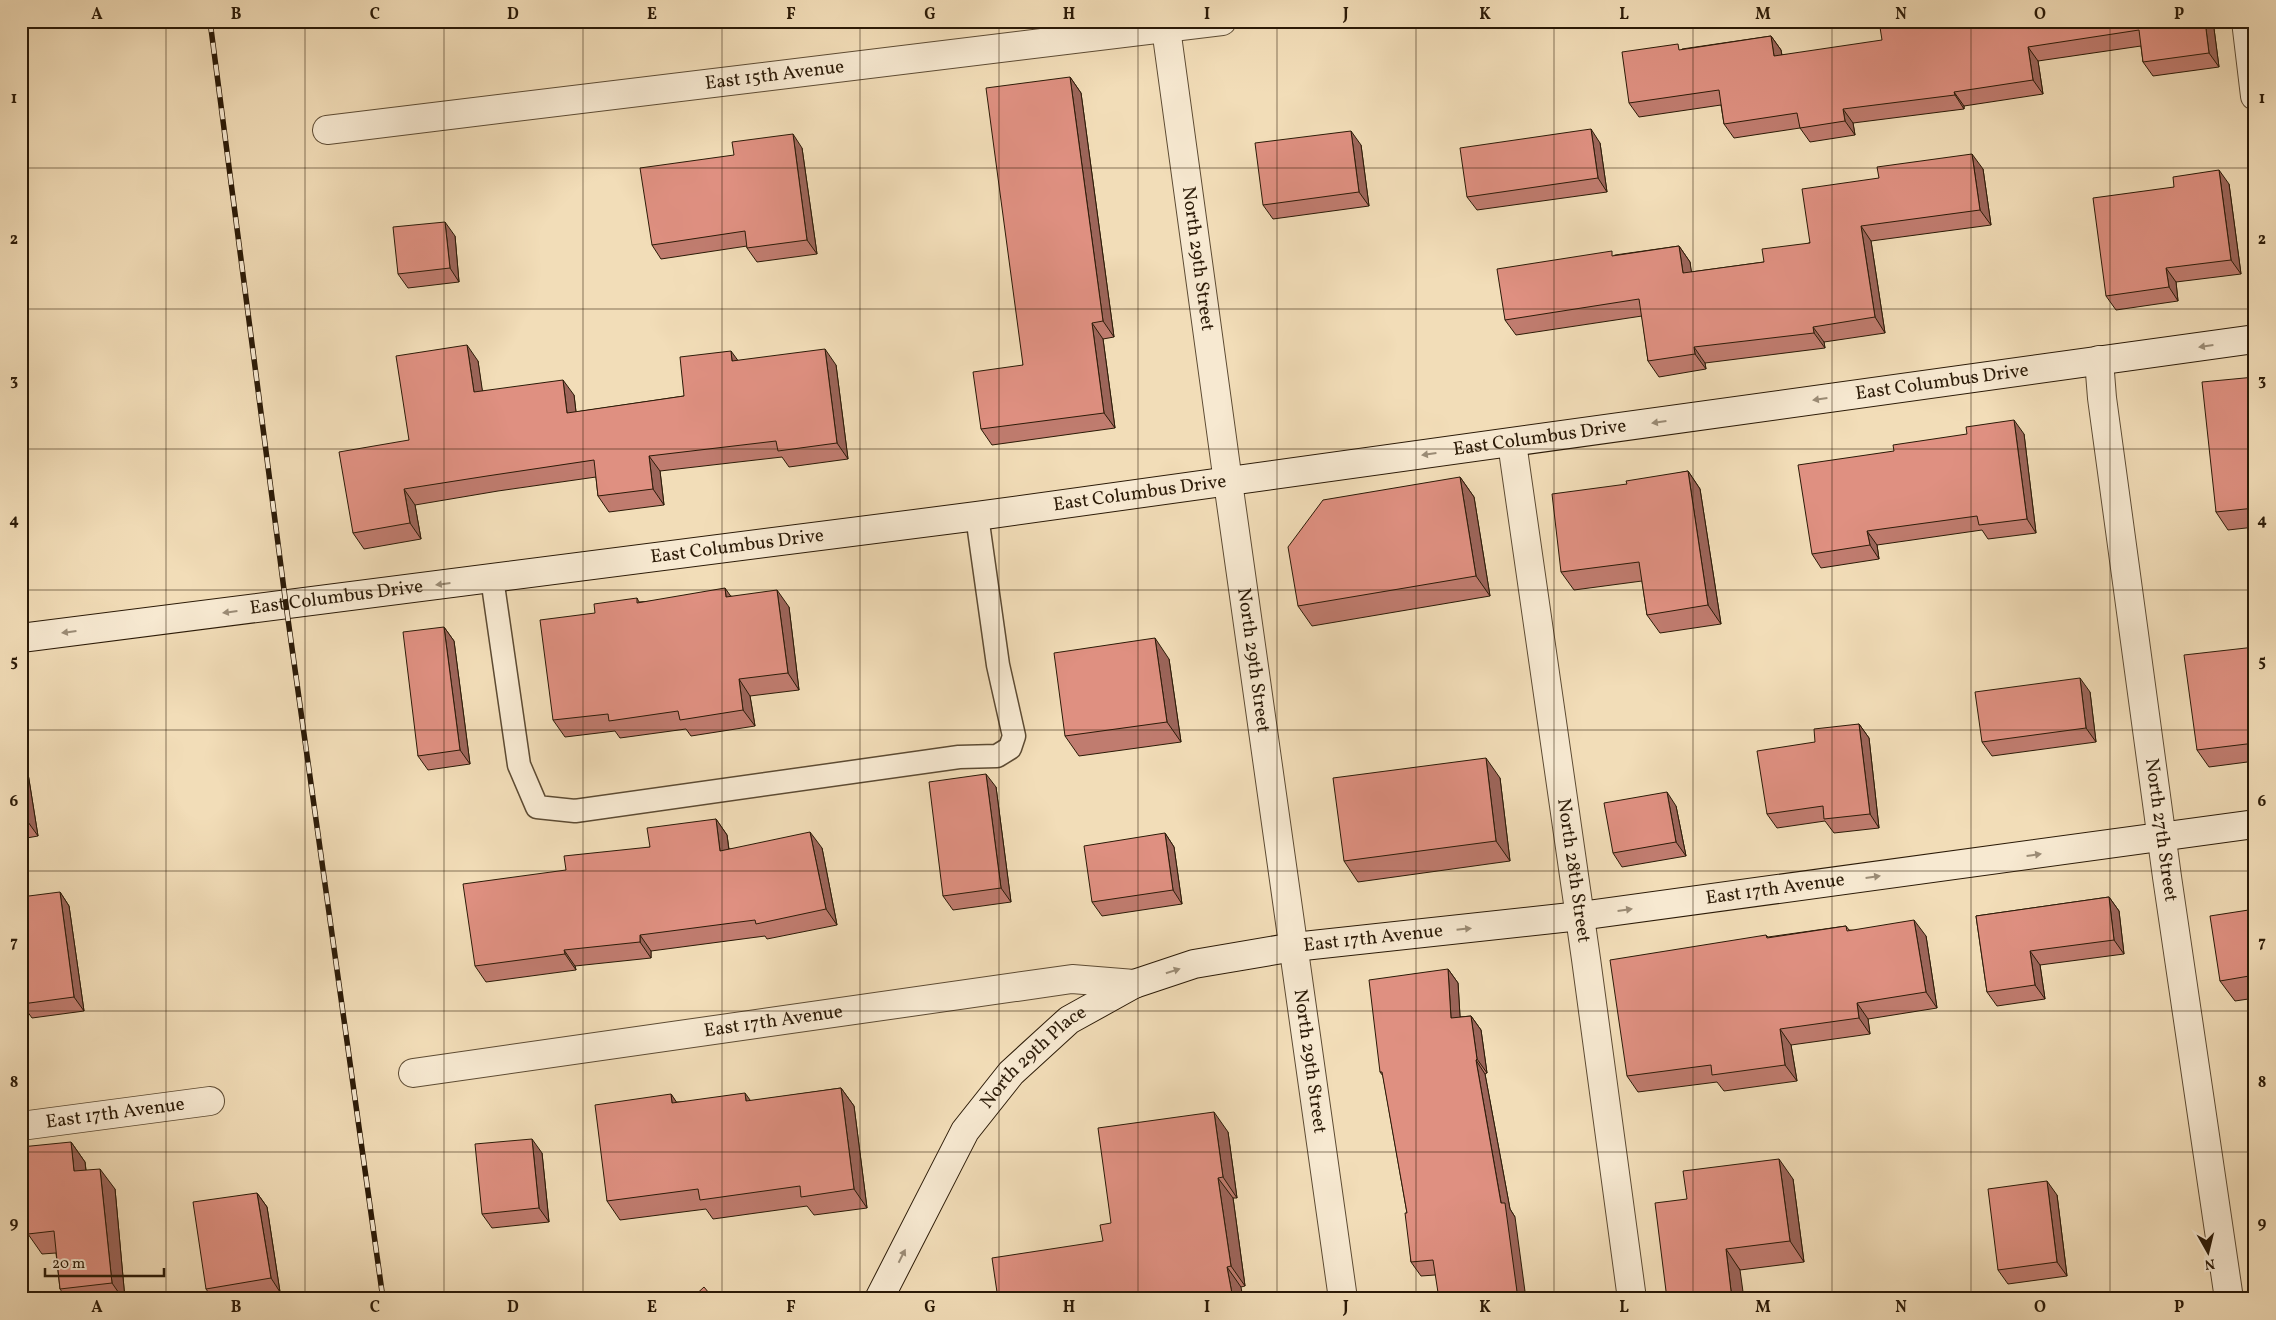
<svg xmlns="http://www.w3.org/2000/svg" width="2276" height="1320" font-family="Vollkorn,serif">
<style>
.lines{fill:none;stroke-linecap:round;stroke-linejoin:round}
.service-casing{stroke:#5d4b33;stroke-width:25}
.minor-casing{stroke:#5d4b33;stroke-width:30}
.tertiary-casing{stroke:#5d4b33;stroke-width:30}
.secondary-casing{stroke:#2b1a07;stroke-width:30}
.service{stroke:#f7e9d1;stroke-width:22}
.minor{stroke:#f7e9d1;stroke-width:28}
.tertiary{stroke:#f7e9d1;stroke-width:28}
.secondary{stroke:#f7e9d1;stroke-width:28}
.rail-casing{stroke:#2b1a07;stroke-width:5.5}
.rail{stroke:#f7e9d1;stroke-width:4;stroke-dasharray:11;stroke-linecap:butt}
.wall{fill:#c07c6f;stroke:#2b1a07}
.shaded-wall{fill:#9c655a;stroke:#2b1a07}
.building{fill:#df9081;stroke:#2b1a07}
.oneway{fill:#9b8c76}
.grid{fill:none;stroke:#2b1a07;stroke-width:1;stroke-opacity:0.55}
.labels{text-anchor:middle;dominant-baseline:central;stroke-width:4;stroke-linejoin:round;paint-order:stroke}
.street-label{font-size:19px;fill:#2b1a07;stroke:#f7e9d1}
.neatline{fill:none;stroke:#2b1a07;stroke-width:2}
.grid-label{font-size:16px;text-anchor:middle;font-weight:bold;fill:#2b1a07}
</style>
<rect width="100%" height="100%" fill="#f2ddb8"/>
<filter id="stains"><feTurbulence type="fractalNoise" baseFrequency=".004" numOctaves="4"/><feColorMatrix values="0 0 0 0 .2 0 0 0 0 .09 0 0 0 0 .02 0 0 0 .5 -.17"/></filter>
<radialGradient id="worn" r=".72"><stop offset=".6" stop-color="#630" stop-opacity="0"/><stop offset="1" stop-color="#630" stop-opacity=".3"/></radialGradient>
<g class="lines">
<g class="service-casing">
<polyline id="service" points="492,578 519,765 537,807 575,811 959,757 997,756 1010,748 1014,736 998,665 977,516"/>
</g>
<g class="minor-casing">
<g id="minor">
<path id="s1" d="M1165 21 1228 482"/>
<polyline points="2246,21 2255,96"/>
<path id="s2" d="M327 130 1222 21"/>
<path id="s3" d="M2099 360 2102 398 2167 877 2229 1299"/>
<path id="s4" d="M1512 443 1586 959 1632 1299"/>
<path id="s5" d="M413 1073 1072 979 1134 984"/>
<path id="s6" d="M21 1126 210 1101"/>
</g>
</g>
<g class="tertiary-casing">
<g id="tertiary">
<path id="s7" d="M1228 482 1343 1299"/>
</g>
</g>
<g class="secondary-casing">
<g id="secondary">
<path id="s8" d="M21 638 977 516 2255 339"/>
<path id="s9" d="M879 1299 965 1131 1011 1073 1069 1020 1134 984 1194 964 1294 947 1580 916 2255 824"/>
</g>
</g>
<use href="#service" class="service"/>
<use href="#minor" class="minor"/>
<use href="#tertiary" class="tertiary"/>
<use href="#secondary" class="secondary"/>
<g class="rail-casing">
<polyline id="rail" points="210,21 286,605 383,1299"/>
</g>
<use href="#rail" class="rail"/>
</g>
<g class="wall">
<polygon points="2213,21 2219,67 2153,76 2143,62 2141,46 2038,61 2043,94 1964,106 1964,109 1853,123 1855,135 1810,142 1800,128 1734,138 1724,124 1721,105 1639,117 1629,103 1682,49 1771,36 1781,50 1782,55"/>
<polygon points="1070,77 1081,93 1114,337 1103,339 1115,428 992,445 981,429 1023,365"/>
<polygon points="1600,143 1607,192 1477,210 1467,197"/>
<polygon points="1361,145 1369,206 1273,219 1263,205"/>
<polygon points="802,148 817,254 757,262 747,248 747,246 661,259 652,245"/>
<polygon points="1983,169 1991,225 1871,241 1885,333 1824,342 1825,348 1705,363 1706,369 1659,377 1648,361 1642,316 1516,335 1505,320 1615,255 1679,246 1690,262 1691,272 1764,262"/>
<polygon points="2229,184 2241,274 2176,282 2178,301 2116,310 2106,296"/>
<polygon points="455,236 459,282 408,288 398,274"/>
<polygon points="478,361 482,391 574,395 576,412 684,396 738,361 836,365 848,459 789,467 782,457 660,471 664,505 609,512 598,496 596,477 498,491 415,505 421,539 364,549 353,533 409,440"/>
<polygon points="2255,377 2255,527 2228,530 2216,512"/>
<polygon points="2024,434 2036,533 1988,539 1982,530 1877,545 1879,559 1821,568 1812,554"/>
<polygon points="1688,471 1700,489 1721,624 1660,633 1647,615 1642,581 1574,590 1561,572 1627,484"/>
<polygon points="1460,477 1474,497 1490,596 1312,626 1298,606"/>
<polygon points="730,596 789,607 799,690 750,696 755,726 691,736 686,729 620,738 615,731 565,737 553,720 637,598 639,602"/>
<polygon points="444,627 454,641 470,764 428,770 418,756"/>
<polygon points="2255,647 2255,761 2209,767 2197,750"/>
<polygon points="1169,659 1181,742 1079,756 1065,736"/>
<polygon points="2090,692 2096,742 1992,756 1982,742"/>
<polygon points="1859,724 1869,738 1879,828 1834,833 1825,821 1777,828 1767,814 1815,742"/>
<polygon points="21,734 22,736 38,836 21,839"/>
<polygon points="1500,778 1510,861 1358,882 1344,861"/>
<polygon points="996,787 1011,902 953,910 943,896"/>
<polygon points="1676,806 1686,856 1622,867 1613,853"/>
<polygon points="716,819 727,835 729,849 822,848 837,925 767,939 765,936 651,951 651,958 575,966 576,970 486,982 475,966 566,870 650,847"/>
<polygon points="1165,833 1174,847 1182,904 1102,916 1092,902"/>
<polygon points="60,892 69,906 84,1011 32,1018 22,1004"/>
<polygon points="2109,897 2119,911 2124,954 2040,965 2045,999 1997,1006 1987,992 1976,916"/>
<polygon points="2255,909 2255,998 2235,1001 2220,981"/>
<polygon points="1846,926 1849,930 1926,936 1937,1008 1868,1019 1870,1034 1791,1045 1797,1081 1724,1091 1717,1082 1638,1092 1627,1076 1766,935 1768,937"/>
<polygon points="1448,969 1458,983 1460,1017 1471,1016 1481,1030 1487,1073 1485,1074 1510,1209 1515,1217 1435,1275 1421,1276 1411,1262 1407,1213 1383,1076 1380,1072"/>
<polygon points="841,1088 854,1106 867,1208 814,1215 807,1206 713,1219 706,1209 620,1220 607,1201 671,1094 676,1102 751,1101"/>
<polygon points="1228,1132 1237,1198 1233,1198 1245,1286 1241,1287 1103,1241"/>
<polygon points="71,1142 85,1162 86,1170 115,1189 125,1299 67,1299 60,1289 56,1253 42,1254 28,1234"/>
<polygon points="542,1153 549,1222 492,1228 482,1214"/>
<polygon points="1793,1179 1804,1262 1740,1270 1687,1199"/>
<polygon points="257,1193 267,1207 280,1292 240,1299 213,1299 206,1289"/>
<polygon points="2057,1195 2067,1276 2008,1284 1998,1270"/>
</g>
<g class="shaded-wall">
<polygon points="2205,21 2213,21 2219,67 2209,53"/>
<polygon points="1771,36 1781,50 1784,70 1774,56"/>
<polygon points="2028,47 2038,61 2043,94 2033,80"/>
<polygon points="1070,77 1081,93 1114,337 1103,321"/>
<polygon points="1954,92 1964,106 1964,109 1955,95"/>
<polygon points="1843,109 1853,123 1855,135 1845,121"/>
<polygon points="1591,129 1600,143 1607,192 1598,178"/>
<polygon points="1351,131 1361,145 1369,206 1359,192"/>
<polygon points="793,134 802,148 817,254 807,240"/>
<polygon points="1972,154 1983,169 1991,225 1980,210"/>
<polygon points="2219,170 2229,184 2241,274 2231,260"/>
<polygon points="445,222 455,236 459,282 450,268"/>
<polygon points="1861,226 1871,241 1885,333 1875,317"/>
<polygon points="1679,246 1690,262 1694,289 1683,273"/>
<polygon points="2166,268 2176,282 2178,301 2169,287"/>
<polygon points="1092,323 1103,339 1115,428 1104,413"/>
<polygon points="1813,327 1824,342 1825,348 1814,333"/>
<polygon points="467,345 478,361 485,408 474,392"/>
<polygon points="1694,347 1705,363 1706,369 1695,354"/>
<polygon points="825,349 836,365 848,459 837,443"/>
<polygon points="731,351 742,366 732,361"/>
<polygon points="563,380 574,395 578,429 567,413"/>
<polygon points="2014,420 2024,434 2036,533 2027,519"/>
<polygon points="649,456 660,471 664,505 653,489"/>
<polygon points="1688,471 1700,489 1721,624 1708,605"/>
<polygon points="1460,477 1474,497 1490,596 1476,576"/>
<polygon points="404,489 415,505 421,539 410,523"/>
<polygon points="1867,531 1877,545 1879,559 1870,545"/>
<polygon points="725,588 737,605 726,597"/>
<polygon points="777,590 789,607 799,690 788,673"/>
<polygon points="444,627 454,641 470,764 460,750"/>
<polygon points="1155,638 1169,659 1181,742 1167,722"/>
<polygon points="2080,678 2090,692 2096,742 2086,728"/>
<polygon points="739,679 750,696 755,726 743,710"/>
<polygon points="1859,724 1869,738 1879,828 1870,814"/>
<polygon points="21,734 22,736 38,836 28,822 21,778"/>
<polygon points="1486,758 1500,778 1510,861 1496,841"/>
<polygon points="986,774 996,787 1011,902 1001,888"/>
<polygon points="1667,792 1676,806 1686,856 1676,842"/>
<polygon points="716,819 727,835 731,867 720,851"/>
<polygon points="810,832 822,848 837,925 826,909"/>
<polygon points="1165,833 1174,847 1182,904 1173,890"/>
<polygon points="60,892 69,906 84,1011 74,997"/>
<polygon points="2109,897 2119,911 2124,954 2114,940"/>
<polygon points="1914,920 1926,936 1937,1008 1926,992"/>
<polygon points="640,935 651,951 651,958 640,942"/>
<polygon points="564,950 575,966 576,970 565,954"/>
<polygon points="2030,951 2040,965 2045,999 2035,985"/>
<polygon points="1448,969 1458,983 1461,1032 1451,1018"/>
<polygon points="1857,1003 1868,1019 1870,1034 1859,1018"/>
<polygon points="1471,1016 1481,1030 1487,1073 1477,1059"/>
<polygon points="1780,1029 1791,1045 1797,1081 1785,1065"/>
<polygon points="1476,1060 1485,1074 1510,1209 1515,1217 1526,1299 1518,1299"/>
<polygon points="841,1088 854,1106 867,1208 854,1189"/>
<polygon points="745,1093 758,1111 746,1101"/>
<polygon points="671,1094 684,1113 672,1103"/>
<polygon points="1214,1112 1228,1132 1237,1198 1223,1177"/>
<polygon points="532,1139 542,1153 549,1222 539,1208"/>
<polygon points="71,1142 85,1162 88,1191 74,1171"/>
<polygon points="1779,1159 1793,1179 1804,1262 1790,1241"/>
<polygon points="100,1169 115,1189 125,1299 123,1299 112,1283"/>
<polygon points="1218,1178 1233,1198 1245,1286 1231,1266"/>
<polygon points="2047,1181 2057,1195 2067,1276 2057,1262"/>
<polygon points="257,1193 267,1207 280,1292 271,1278"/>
<polygon points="1726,1249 1740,1270 1744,1299 1732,1299"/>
<polygon points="1227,1267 1241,1287 1243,1299 1233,1299"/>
</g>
<g class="building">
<polygon points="1879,21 2205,21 2209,53 2143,62 2139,30 2028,47 2033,80 1954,92 1955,95 1843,109 1845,121 1800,128 1797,113 1724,124 1719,90 1629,103 1622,52 1678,44 1679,50 1771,36 1774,56 1882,40"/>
<polygon points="1070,77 1103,321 1092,323 1104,413 981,429 973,372 1023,365 986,88"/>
<polygon points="1591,129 1598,178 1467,197 1460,148"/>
<polygon points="1351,131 1359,192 1263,205 1255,143"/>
<polygon points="793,134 807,240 747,248 745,231 652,245 640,168 734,155 732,142"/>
<polygon points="1972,154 1980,210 1861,226 1875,317 1813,327 1814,333 1694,347 1695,354 1648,361 1639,299 1505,320 1497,269 1612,251 1612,256 1679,246 1683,273 1764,262 1762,249 1810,243 1802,189 1879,178 1877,167"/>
<polygon points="2219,170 2231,260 2166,268 2169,287 2106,296 2093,198 2174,187 2173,177"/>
<polygon points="445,222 450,268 398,274 393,227"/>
<polygon points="467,345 474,392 563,380 567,413 684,396 680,357 731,351 732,361 825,349 837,443 778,451 776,441 649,456 653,489 598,496 594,460 487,476 404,489 410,523 353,533 339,452 409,440 396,356"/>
<polygon points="2255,377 2255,508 2216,512 2202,382"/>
<polygon points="2014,420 2027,519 1979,525 1977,516 1867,531 1870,545 1812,554 1798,465 1894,451 1893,445 1967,434 1966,427"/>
<polygon points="1688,471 1708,605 1647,615 1639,562 1561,572 1552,494 1627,484 1626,481"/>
<polygon points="1460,477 1476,576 1298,606 1288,547 1323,500"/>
<polygon points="725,588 726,597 777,590 788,673 739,679 743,710 680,720 678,711 609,721 608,714 553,720 540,620 595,613 594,604 637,598 637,603"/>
<polygon points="444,627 460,750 418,756 403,632"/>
<polygon points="1155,638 1167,722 1065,736 1054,653"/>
<polygon points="2255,647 2255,743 2197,750 2184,655"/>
<polygon points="2080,678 2086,728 1982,742 1975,692"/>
<polygon points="1859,724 1870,814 1824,819 1823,806 1767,814 1757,751 1815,742 1814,729"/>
<polygon points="1486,758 1496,841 1344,861 1333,778"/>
<polygon points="986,774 1001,888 943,896 929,782"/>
<polygon points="21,778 28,822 21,823"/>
<polygon points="1667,792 1676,842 1613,853 1604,803"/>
<polygon points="716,819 720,851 810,832 826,909 756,924 755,920 640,935 640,942 564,950 565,954 475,966 463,884 566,870 564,856 650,847 647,828"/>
<polygon points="1165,833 1173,890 1092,902 1084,846"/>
<polygon points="60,892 74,997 22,1004 21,997 21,897"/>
<polygon points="2109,897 2114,940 2030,951 2035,985 1987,992 1976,916"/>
<polygon points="2255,909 2255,975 2220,981 2210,916"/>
<polygon points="1914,920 1926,992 1857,1003 1859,1018 1780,1029 1785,1065 1712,1075 1711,1065 1627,1076 1610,960 1766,935 1767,938 1846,926 1847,931"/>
<polygon points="1448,969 1451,1018 1471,1016 1477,1059 1476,1060 1501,1203 1505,1203 1518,1299 1439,1299 1433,1260 1411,1262 1405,1213 1407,1213 1382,1072 1380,1072 1369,980"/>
<polygon points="841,1088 854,1189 801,1197 800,1186 700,1200 698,1189 607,1201 595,1105 671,1094 672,1103 745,1093 746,1101"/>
<polygon points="1214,1112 1223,1177 1218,1178 1231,1266 1227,1267 1233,1299 998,1299 992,1258 1103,1241 1100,1225 1111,1223 1098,1128"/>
<polygon points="532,1139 539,1208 482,1214 475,1144"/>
<polygon points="71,1142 74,1171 100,1169 112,1283 60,1289 54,1231 28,1234 21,1167 21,1147"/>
<polygon points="1779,1159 1790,1241 1726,1249 1732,1299 1667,1299 1655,1203 1687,1199 1683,1171"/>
<polygon points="2047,1181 2057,1262 1998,1270 1988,1189"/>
<polygon points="257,1193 271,1278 206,1289 193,1202"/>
<polygon points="704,1287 714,1299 691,1299"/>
</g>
<defs><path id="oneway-solid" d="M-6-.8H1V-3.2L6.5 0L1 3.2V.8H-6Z" transform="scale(1.25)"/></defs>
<g class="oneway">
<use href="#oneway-solid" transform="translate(2206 346) rotate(172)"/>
<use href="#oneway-solid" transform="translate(1820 399) rotate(172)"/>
<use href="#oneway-solid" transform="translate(1659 422) rotate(172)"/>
<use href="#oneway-solid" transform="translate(1429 454) rotate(172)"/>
<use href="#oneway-solid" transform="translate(443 584) rotate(173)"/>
<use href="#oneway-solid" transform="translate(230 612) rotate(173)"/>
<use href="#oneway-solid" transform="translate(69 632) rotate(173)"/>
<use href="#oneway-solid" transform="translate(2034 855) rotate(-8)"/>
<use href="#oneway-solid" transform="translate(1873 877) rotate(-8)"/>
<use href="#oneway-solid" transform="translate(1625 910) rotate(-8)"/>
<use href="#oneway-solid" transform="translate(1464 929) rotate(-6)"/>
<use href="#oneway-solid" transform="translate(1173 971) rotate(-18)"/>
<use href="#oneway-solid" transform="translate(902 1256) rotate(-63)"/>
</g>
<path class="grid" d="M166 21V1299M305 21V1299M444 21V1299M583 21V1299M722 21V1299M860 21V1299M999 21V1299M1138 21V1299M1277 21V1299M1416 21V1299M1554 21V1299M1693 21V1299M1832 21V1299M1971 21V1299M2110 21V1299M21 168H2255M21 309H2255M21 449H2255M21 590H2255M21 730H2255M21 871H2255M21 1011H2255M21 1152H2255"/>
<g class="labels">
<g class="street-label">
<text stroke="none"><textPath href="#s2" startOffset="451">East 15th Avenue</textPath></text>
<text stroke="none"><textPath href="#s1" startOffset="240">North 29th Street</textPath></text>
<text stroke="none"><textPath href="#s8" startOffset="1938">East Columbus Drive</textPath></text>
<text stroke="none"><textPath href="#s8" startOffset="1532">East Columbus Drive</textPath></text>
<text stroke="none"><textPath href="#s8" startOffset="1128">East Columbus Drive</textPath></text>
<text stroke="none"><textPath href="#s8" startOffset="722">East Columbus Drive</textPath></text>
<text stroke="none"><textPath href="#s8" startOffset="318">East Columbus Drive</textPath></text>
<text stroke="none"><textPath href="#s7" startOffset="180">North 29th Street</textPath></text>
<text stroke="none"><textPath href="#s3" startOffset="474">North 27th Street</textPath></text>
<text stroke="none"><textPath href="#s4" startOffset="432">North 28th Street</textPath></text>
<text stroke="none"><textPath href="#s9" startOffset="1065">East 17th Avenue</textPath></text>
<text stroke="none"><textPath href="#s9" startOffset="660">East 17th Avenue</textPath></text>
<text stroke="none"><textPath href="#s5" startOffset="364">East 17th Avenue</textPath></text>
<text stroke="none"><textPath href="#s9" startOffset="290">North 29th Place</textPath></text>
<text stroke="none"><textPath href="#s7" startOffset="585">North 29th Street</textPath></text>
<text stroke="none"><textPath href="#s6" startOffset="95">East 17th Avenue</textPath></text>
</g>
</g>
<rect width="2276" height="1320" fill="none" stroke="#f2ddb8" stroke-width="55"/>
<g transform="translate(2208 1252) rotate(172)" stroke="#f7e9d1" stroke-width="4" paint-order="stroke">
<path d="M0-4L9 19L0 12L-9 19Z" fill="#2b1a07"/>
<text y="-8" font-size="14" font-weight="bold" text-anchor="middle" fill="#2b1a07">N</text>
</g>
<path d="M45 1268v8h119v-8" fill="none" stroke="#2b1a07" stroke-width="2.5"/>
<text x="52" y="1268" font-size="15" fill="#2b1a07" stroke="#f7e9d1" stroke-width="4" paint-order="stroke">20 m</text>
<rect x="28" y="28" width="2220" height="1264" class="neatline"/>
<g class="grid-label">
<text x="97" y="19">A</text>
<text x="236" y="19">B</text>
<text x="375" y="19">C</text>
<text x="513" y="19">D</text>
<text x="652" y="19">E</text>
<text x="791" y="19">F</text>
<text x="930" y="19">G</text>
<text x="1069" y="19">H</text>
<text x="1207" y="19">I</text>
<text x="1346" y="19">J</text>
<text x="1485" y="19">K</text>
<text x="1624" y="19">L</text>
<text x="1763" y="19">M</text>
<text x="1901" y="19">N</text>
<text x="2040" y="19">O</text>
<text x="2179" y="19">P</text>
<text x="14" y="103">1</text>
<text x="2262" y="103">1</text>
<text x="14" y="244">2</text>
<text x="2262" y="244">2</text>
<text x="14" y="385">3</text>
<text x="2262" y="385">3</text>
<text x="14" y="525">4</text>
<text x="2262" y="525">4</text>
<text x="14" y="666">5</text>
<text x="2262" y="666">5</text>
<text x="14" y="806">6</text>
<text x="2262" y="806">6</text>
<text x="14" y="947">7</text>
<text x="2262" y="947">7</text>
<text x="14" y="1087">8</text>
<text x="2262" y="1087">8</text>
<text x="14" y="1228">9</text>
<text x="2262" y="1228">9</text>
<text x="97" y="1312">A</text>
<text x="236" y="1312">B</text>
<text x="375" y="1312">C</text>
<text x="513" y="1312">D</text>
<text x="652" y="1312">E</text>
<text x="791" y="1312">F</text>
<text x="930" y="1312">G</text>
<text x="1069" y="1312">H</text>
<text x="1207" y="1312">I</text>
<text x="1346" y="1312">J</text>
<text x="1485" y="1312">K</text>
<text x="1624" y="1312">L</text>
<text x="1763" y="1312">M</text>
<text x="1901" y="1312">N</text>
<text x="2040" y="1312">O</text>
<text x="2179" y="1312">P</text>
</g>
<rect width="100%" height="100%" filter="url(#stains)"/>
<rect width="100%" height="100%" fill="url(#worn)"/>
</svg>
